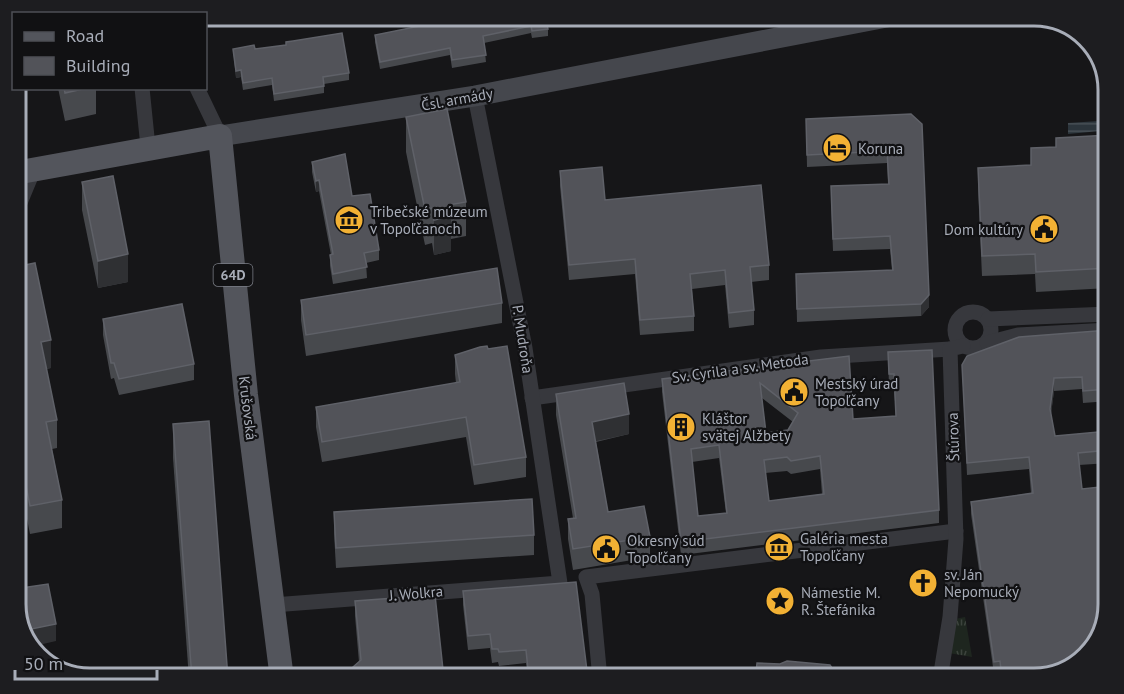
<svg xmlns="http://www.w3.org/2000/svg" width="1124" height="694" font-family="'PT Sans',sans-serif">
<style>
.grass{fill:url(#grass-tufts)}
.water{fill:url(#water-rules)}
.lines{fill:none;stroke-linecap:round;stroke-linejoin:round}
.street{stroke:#37383d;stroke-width:15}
.secondary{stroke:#45474d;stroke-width:21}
.primary{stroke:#53555c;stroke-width:24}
.wall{fill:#47494d;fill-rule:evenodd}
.shaded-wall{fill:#2f3033}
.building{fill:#525359;stroke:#5f6168;stroke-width:1.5;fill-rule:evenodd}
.labels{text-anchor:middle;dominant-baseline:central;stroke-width:4.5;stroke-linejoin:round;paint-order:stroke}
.shield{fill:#111113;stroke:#7b7e86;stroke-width:1.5}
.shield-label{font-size:14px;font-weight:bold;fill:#a8adb8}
.street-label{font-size:15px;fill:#a8adb8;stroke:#111113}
.poi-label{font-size:15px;fill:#a8adb8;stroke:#111113;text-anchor:start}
.rim{fill:none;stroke:#a8adb8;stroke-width:3}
</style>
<defs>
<pattern id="grass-tufts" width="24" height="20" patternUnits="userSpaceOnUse" patternTransform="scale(1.5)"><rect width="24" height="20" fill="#1e261f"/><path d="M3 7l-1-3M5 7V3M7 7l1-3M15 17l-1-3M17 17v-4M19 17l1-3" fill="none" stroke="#3c433d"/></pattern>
<pattern id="water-rules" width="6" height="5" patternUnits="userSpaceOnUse" patternTransform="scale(1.5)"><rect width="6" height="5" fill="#2c353c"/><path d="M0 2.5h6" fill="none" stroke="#485056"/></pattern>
</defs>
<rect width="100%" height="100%" fill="#161618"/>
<g class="grass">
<polygon points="965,617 972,657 949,653 955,619"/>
<polygon points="965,667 967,679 950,679 953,669"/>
</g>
<polygon class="water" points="1099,121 1100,131 1068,134 1068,123"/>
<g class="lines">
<g class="street">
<polyline points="142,88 148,147"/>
<polyline points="197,88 220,136"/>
<polyline points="15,215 34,169"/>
<circle cx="973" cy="330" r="18"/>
<polyline points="988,319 1109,314"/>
<polyline points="987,343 1018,335 1109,330"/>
<polyline points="532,398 821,357 950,349"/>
<polyline points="273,605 560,583 525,348 475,96"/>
<polyline points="600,679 592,594 586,577 956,531"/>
<polyline points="940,679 950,617 956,539 950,349 963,346"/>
</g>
<polyline class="secondary" points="220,136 475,96 897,15"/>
<polyline class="primary" points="15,173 220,136 246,395 282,679"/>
</g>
<g class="wall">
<polygon points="433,15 545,15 548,29 548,36 532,38 531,33 484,43 486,62 452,68 450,55 380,69 375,42 375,35 434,23"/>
<polygon points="584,15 623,15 623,20 586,27"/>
<polygon points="692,15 712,15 692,18"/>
<polygon points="233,49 255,49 349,73 349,80 324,84 324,93 274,101 272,85 243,90 241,77 236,78"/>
<polygon points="58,88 96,88 96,114 65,121"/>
<polygon points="911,114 929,307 921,316 797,322 796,274 892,270 890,249 833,251 831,199 831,186 888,184 887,163 807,167 806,119"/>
<polygon points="406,117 466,202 466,236 451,239 451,251 434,255 432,243 425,245 406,152"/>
<polygon points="1109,135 1109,288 1036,292 1035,274 982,276 978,188 978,168 1031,165 1031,148 1056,147 1056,138"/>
<polygon points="312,162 352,196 379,250 379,260 366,263 367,278 333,284 330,266 330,255 331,255 319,191 316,192 312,172"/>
<polygon points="560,171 605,200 769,265 769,280 751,282 754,310 754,325 729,328 725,285 692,289 694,316 694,331 640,335 635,274 569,280 560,186"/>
<polygon points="82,182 128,282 98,288 82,210"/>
<polygon points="15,267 51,368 46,369 57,420 57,448 52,449 62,500 62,528 30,534 15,458 15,428 20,427 15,405"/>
<polygon points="301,300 502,303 502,323 306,356 301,320"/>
<polygon points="103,319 194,364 194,380 119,395 114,378 111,379 103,335"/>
<polygon points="1109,330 1109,401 1083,403 1082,389 1054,391 1051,414 1055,436 1109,431 1109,463 1079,465 1035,679 1001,679 1000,674 994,674 971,514 971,502 1031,493 1029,469 967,475 962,365"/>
<path d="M888 352 939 510V523L681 555 662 392V379L849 356 853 419 896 416 894 387H889ZM762 398 793 422 788 430 766 433ZM719 458 726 513 698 516 692 462ZM820 469 822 494 769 501 765 473 787 471 791 474Z"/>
<polygon points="455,355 526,457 526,477 474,485 466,437 322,462 316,427 316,407 456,383 455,374"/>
<polygon points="556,394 629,434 596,442 608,512 650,537 650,557 573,570 568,539 568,519 573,518 556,415"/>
<polygon points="173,424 228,679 189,679 173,458"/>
<polygon points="334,512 534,535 534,555 336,568 334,533"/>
<polygon points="463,591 588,679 528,679 526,663 499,666 498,662 492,663 490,648 468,650 463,605"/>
<polygon points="355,601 444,679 353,679 353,667 359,662 355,616"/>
</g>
<g class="shaded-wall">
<polygon points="241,70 241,77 236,78 236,71"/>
<polygon points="319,180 319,191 316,192 316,181"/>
<polygon points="451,216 451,251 434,255 434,220"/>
<polygon points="128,254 128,282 98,288 98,261"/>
<polygon points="929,295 929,307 921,316 921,304"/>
<polygon points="51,340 51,368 41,370 41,342"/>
<polygon points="1054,378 1054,391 1050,421 1050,409"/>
<polygon points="629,414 629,434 592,442 592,422"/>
<polygon points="56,624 56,641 30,647 25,641 22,631"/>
</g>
<g class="building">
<polygon points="434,15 545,15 548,29 532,31 531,26 483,36 486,55 452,60 450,48 380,62 375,35 435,23"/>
<polygon points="586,15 598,15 586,17"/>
<polygon points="342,33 349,73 323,77 324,86 274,94 272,78 243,83 241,70 236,71 233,49 254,45 255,49 286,45 286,42 293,41"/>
<polygon points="64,88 87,88 65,93"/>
<polygon points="447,109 466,202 448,205 451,216 434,220 432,208 425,210 406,117"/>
<polygon points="911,114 922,124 929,295 921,304 797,309 796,274 893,270 890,236 833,239 831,186 889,184 887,151 807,155 806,119"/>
<polygon points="1109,135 1109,268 1036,272 1035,254 982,256 978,168 1031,165 1031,148 1056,147 1056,138"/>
<polygon points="345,154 352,196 370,194 379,250 364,253 367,267 333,274 330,255 333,254 319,180 316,181 312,162"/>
<polygon points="602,167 605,200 761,185 769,265 750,267 754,310 729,313 725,270 690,274 694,316 640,320 635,259 569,265 560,171"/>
<polygon points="113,176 128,254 98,261 82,182"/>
<polygon points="35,263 51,340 41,342 57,420 46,422 62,500 30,506 15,430 15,428 25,426 15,377 15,347 19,346 15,325 15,267"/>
<polygon points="497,268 502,303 306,335 301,300"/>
<polygon points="182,304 194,364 119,379 114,363 111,363 103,319"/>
<polygon points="1109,330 1109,389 1083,391 1082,377 1054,378 1050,409 1055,436 1109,431 1109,450 1078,453 1082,489 1109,486 1109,605 1097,645 1071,669 1035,679 1002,679 1000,661 994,662 971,502 1033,493 1029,457 967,463 962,365 967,356 1019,337"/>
<polygon points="487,346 488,349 507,346 526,457 474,465 466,417 322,442 316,407 460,382 455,355 480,347"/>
<path d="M932 350 939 510 681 542 662 379 849 356 853 419 896 416 894 374H889L888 352ZM760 383 798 413 788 430 766 433ZM719 445 727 513 698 516 691 449ZM820 456 824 494 769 501 764 460 787 457 791 461Z"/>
<polygon points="624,383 629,414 592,422 608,512 644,506 650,537 573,549 568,519 576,518 556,394"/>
<polygon points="209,421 228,679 192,679 173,424"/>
<polygon points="532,499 534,535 336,548 334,512"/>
<polygon points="576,582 588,679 529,679 526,650 499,652 498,649 492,649 490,634 468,636 463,591"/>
<polygon points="48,584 56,624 22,631 15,609 15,589"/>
<polygon points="435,595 444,679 355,679 353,667 361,660 355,601"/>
<polygon points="787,661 830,665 834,671 886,676 885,679 741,679 742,671 756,672 757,663 780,664"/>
</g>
<defs>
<g id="hotel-disc" transform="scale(1.5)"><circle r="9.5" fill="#f2b134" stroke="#111113"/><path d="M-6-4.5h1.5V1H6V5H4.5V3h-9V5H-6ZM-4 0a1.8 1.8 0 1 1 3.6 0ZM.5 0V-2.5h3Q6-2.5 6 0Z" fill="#111"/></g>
<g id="museum-disc" transform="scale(1.5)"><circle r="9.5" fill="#f2b134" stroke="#111113"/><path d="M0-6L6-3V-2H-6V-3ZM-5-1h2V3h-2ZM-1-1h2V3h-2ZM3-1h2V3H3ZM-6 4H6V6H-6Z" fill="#111"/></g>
<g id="civic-disc" transform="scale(1.5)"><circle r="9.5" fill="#f2b134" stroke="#111113"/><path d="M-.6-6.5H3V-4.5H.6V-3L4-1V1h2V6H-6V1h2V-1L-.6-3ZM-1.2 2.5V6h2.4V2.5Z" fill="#111"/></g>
<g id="building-disc" transform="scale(1.5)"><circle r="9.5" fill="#f2b134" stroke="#111113"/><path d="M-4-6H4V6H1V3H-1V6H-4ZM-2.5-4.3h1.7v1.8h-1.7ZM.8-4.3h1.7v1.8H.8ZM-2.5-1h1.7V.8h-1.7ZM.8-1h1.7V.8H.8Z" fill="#111"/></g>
<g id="church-disc" transform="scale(1.5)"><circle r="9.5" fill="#f2b134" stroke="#111113"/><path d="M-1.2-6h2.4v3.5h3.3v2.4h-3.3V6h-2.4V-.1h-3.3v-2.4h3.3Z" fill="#111"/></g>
<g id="sight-disc" transform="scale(1.5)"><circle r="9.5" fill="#f2b134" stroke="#111113"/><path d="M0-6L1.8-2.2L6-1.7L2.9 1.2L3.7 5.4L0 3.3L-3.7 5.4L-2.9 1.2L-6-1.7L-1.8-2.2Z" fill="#111"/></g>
</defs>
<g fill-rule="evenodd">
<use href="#hotel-disc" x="837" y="148"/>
<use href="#museum-disc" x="349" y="220"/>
<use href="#civic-disc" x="1044" y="229"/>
<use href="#civic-disc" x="794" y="392"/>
<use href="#building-disc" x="681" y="427"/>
<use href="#museum-disc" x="779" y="547"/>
<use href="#civic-disc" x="606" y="549"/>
<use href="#church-disc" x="923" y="583"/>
<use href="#sight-disc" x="780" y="601"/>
</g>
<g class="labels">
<rect class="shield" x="213.5" y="264" width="39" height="22" rx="4.5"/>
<g class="shield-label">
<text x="233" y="275">64D</text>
</g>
<g class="street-label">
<text transform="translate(457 99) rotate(-10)">Čsl. armády</text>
<text transform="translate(523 339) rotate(81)">P. Mudroňa</text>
<text transform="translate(740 368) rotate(-8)">Sv. Cyrila a sv. Metoda</text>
<text transform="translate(248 408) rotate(83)">Krušovská</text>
<text transform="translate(953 437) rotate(-92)">Štúrova</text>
<text transform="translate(416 593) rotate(-5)">J. Wolkra</text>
</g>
<g class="poi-label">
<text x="858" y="148">Koruna</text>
<text x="370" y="211">Tribečské múzeum<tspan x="370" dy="17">v Topoľčanoch</tspan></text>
<text x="1023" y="229" text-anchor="end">Dom kultúry</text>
<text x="815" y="383">Mestský úrad<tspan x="815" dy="17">Topoľčany</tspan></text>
<text x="702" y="418">Kláštor<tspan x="702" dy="17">svätej Alžbety</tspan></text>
<text x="800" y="538">Galéria mesta<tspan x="800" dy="17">Topoľčany</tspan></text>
<text x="627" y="540">Okresný súd<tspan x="627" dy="17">Topoľčany</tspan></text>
<text x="944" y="574">sv. Ján<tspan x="944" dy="17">Nepomucký</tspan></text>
<text x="801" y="592">Námestie M.<tspan x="801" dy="17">R. Štefánika</tspan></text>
</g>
</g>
<path d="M0 0H1124V694H0ZM90 26H1034A64 64 0 0 1 1098 90V604A64 64 0 0 1 1034 668H90A64 64 0 0 1 26 604V90A64 64 0 0 1 90 26Z" fill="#1d1d20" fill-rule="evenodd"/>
<path class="rim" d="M90 26H1034A64 64 0 0 1 1098 90V604A64 64 0 0 1 1034 668H90A64 64 0 0 1 26 604V90A64 64 0 0 1 90 26Z"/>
<rect x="12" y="12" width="195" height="78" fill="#111113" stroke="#4d4f55" stroke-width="1.5"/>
<rect x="24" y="32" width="30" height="9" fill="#53555c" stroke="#4d4f55" stroke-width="1.5"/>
<text x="66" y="42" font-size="18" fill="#a8adb8">Road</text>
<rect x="24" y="57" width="30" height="18" fill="#525359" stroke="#4d4f55" stroke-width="1.5"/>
<text x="66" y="72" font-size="18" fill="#a8adb8">Building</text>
<path d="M15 670v9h142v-9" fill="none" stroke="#a8adb8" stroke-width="3"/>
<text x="24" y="670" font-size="18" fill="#a8adb8" stroke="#111113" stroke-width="4.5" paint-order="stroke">50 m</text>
</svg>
